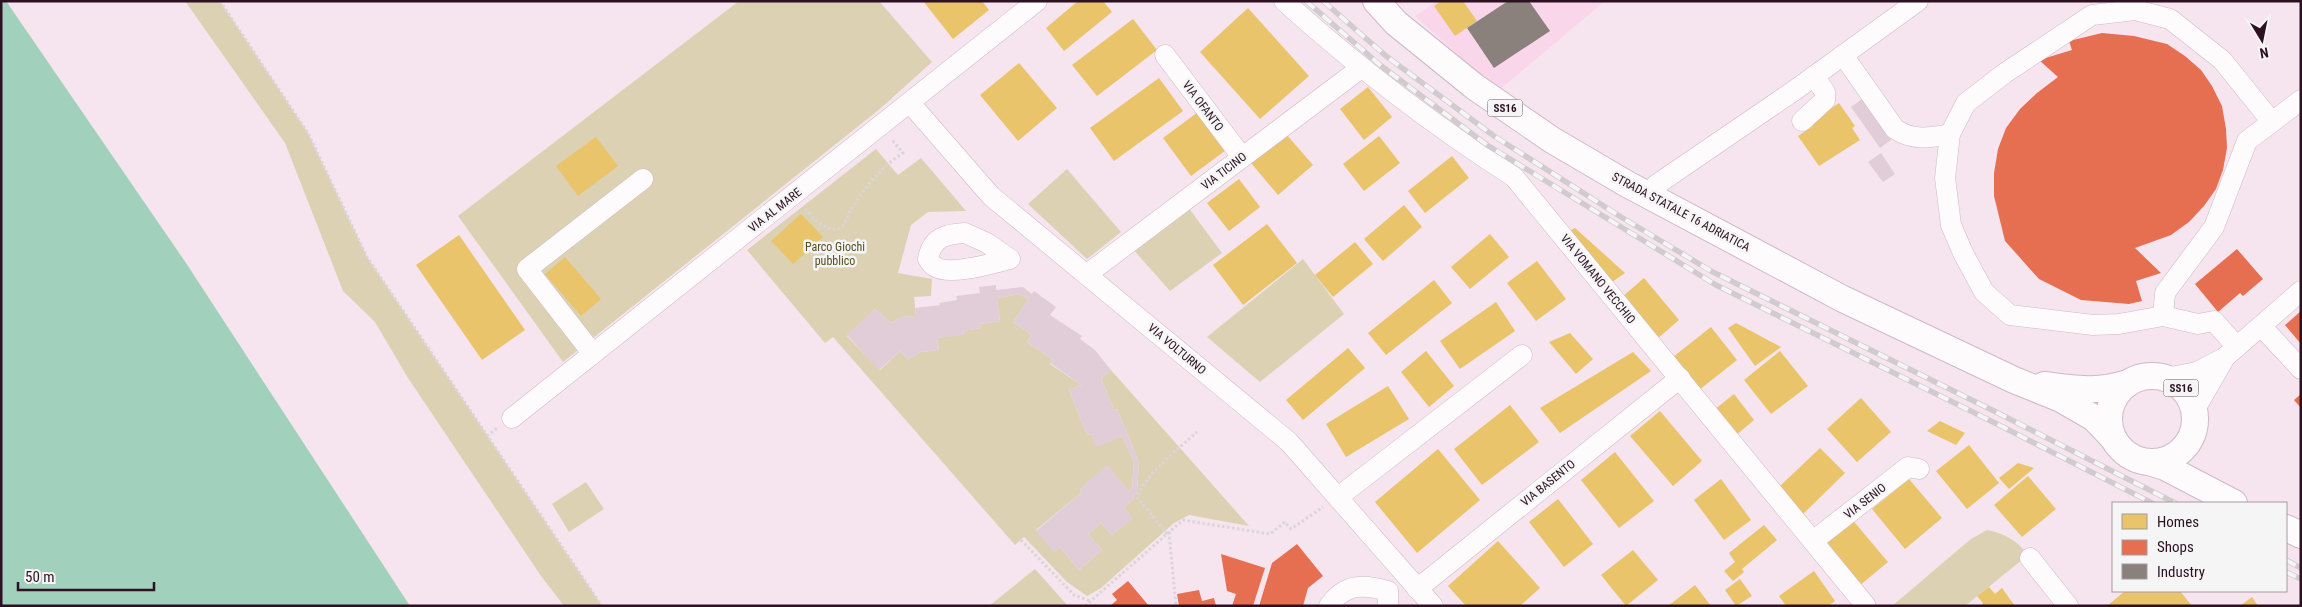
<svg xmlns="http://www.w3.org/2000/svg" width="2302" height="607" font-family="'Roboto Condensed',sans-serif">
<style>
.built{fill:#fad6ea}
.green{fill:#dcd2b3}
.water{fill:#a1d0bc}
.homes{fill:#e9c46a}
.shops{fill:#e76f51}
.industry{fill:#8a817c}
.building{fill:#e1cdd8}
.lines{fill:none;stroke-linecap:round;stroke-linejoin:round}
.minor-casing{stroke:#cfb9c5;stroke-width:21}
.major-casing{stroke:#cfb9c5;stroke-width:28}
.path{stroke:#dbd4d8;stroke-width:3;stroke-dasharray:2.5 2.5;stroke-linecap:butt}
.minor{stroke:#fefbfc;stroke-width:20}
.major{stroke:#fefbfc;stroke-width:26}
.rail-casing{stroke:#d1cbce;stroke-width:5.5}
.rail{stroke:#f5f5f5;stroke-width:4;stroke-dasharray:11;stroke-linecap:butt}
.labels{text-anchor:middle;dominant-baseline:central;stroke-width:5;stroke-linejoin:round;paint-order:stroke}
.shield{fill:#f5f5f5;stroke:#695561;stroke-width:1}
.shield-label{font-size:11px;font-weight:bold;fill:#2d1122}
.street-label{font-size:12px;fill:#2d1122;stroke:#f5f5f5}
.park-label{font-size:12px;fill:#54501c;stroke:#f5f5f5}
</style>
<rect width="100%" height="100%" fill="#f6e5ee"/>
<polygon class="built" points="1437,1 1605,1 1498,91 1415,16"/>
<g class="green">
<polygon points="185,1 220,1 308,133 367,257 602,606 564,606 541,576 408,378 375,322 343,291 285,143"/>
<polygon points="739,1 879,1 932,62 881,108 563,362 458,216"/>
<polygon points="876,149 898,175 921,158 966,211 928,212 911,225 898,273 932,279 931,296 914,297 916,316 901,317 891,323 875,309 847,336 880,370 900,351 908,359 921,352 939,350 937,338 964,334 963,331 981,328 980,324 1000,321 997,298 1019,294 1029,299 1013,322 1032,335 1027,342 1053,360 1050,364 1081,385 1069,390 1087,435 1091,434 1096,446 1122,436 1134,462 1132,487 1129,491 1107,466 1080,489 1082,492 1036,530 1054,551 1060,547 1079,570 1102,550 1088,534 1101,523 1112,535 1132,518 1124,507 1135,498 1133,496 1137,493 1139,462 1117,409 1114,410 1101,378 1111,370 1249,526 1189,515 1174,523 1101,588 1087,596 1067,582 1024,537 1015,545 833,337 825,343 747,250"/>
<polygon points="1067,169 1121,232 1087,259 1028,204"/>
<polygon points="1188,207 1222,253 1170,291 1131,247"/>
<polygon points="1303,259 1344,314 1260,382 1207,337"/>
<polygon points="586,482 604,509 569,532 552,504"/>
<path d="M1987 530C2006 534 2016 540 2028 555L1965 606H1892L1971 539Z"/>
<polygon points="1035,569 1068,606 989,606"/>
</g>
<polygon class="water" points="1,1 6,1 186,263 410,606 1,606"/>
<g class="homes">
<polygon points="923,1 982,1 989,10 953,39"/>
<polygon points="1078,1 1103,1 1112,12 1064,51 1046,28"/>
<polygon points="1441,1 1463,1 1477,21 1455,36 1434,6"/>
<polygon points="1248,8 1309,76 1260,119 1200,52"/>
<polygon points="1133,19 1157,50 1097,96 1072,65"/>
<polygon points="1019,63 1057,108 1018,141 980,95"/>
<polygon points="1159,78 1183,111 1114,161 1090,128"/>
<polygon points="1368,87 1392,117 1364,140 1340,109"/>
<polygon points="1839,103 1855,126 1852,128 1860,140 1819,166 1798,136 1813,126 1810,123"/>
<polygon points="1198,112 1226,150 1191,176 1163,138"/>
<polygon points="1286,134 1313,165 1278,195 1251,163"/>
<polygon points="1379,136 1400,163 1364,191 1343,164"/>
<polygon points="596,137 618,166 578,196 556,166"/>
<polygon points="1452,156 1469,178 1425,213 1408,191"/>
<polygon points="1239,179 1260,207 1229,231 1207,203"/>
<polygon points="1404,205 1422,227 1383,261 1364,239"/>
<polygon points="801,214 823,237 793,264 771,241"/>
<polygon points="1267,224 1297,263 1243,305 1213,265"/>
<polygon points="1575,228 1625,273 1612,282 1569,231"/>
<polygon points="1490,234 1509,257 1470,289 1451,267"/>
<polygon points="459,235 525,330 482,360 416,265"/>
<polygon points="1355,242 1373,264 1333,297 1315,275"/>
<polygon points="565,257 601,299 581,316 545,274"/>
<polygon points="1537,261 1566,299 1536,321 1507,283"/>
<polygon points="1644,278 1679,320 1657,339 1622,297"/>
<polygon points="1434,280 1452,303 1386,355 1368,333"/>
<polygon points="1496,302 1515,331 1460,369 1440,341"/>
<polygon points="1736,323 1781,347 1755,366 1728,328"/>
<polygon points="1711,327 1737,360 1699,390 1673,357"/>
<polygon points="1570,333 1593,359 1576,374 1549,342"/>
<polygon points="1348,348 1365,368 1303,420 1286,400"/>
<polygon points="1426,351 1454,386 1429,407 1401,372"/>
<polygon points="1780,351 1808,386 1771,414 1744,380"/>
<polygon points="1633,352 1651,371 1560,433 1540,408"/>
<polygon points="1388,386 1409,419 1346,457 1326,424"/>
<polygon points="1734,394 1754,420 1735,436 1714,410"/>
<polygon points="1861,398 1891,432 1857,462 1827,429"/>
<polygon points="1510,405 1539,442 1482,485 1454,449"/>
<polygon points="1660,411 1702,461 1673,486 1630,436"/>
<polygon points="1940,421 1965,433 1956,445 1927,431"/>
<polygon points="1969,445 1999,483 1967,509 1936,471"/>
<polygon points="1820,448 1845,473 1802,515 1777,489"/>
<polygon points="1438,449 1480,500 1417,553 1375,502"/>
<polygon points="1615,452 1654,501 1619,528 1581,480"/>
<polygon points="2018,463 2034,468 2009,489 1999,478"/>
<polygon points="2028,476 2056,509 2022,537 1994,505"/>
<polygon points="1721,479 1751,520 1724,540 1694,500"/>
<polygon points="1909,479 1942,518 1905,549 1872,509"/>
<polygon points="1558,499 1593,544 1564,567 1529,522"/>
<polygon points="1850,517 1888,562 1859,586 1821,541"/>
<polygon points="1764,525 1777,540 1742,569 1744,572 1733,581 1724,571 1735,562 1729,553"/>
<polygon points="1498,541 1540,588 1520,606 1466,606 1448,586"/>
<polygon points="1633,550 1658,580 1626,606 1601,575"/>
<polygon points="1814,571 1835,601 1828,606 1786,606 1779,596"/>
<polygon points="1740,579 1752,596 1736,606 1725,590"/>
<polygon points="1695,585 1711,606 1668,606"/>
<polygon points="1989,587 1995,594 2002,588 2015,606 1980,606 1983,603 1977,596"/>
<polygon points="2125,591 2180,591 2192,606 2107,606"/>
<polygon points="2252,597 2258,606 2240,606"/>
</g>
<g class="shops">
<polygon points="2102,33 2134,36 2167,44 2185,56 2201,70 2212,86 2222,106 2226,129 2227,148 2223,170 2216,189 2204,206 2189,222 2171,235 2135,248 2161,273 2136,281 2142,301 2129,304 2081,300 2039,279 2005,241 1994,196 1994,173 1998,149 2006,128 2020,109 2037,93 2058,77 2039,60 2072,50 2069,41"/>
<polygon points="2237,249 2263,279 2243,296 2240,293 2218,312 2195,284"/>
<polygon points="2301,311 2301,344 2285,325"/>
<polygon points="2301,394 2301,408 2294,400"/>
<polygon points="1297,544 1323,576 1308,588 1303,606 1259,606 1272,563"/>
<polygon points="1221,554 1265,568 1253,606 1232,606 1236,594 1227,591"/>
<polygon points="1128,581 1149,606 1110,606 1117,600 1112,594"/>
<polygon points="1199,590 1202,601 1214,598 1216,606 1179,606 1177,594"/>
</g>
<polygon class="industry" points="1508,1 1529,1 1550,31 1494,68 1467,28"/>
<g class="building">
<polygon points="1862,99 1891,140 1880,148 1851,107"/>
<polygon points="1881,153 1895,174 1883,182 1868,162"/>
<polygon points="996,285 996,290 1023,287 1032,294 1034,291 1056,307 1050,315 1082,336 1080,339 1095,350 1111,370 1101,378 1114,410 1117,409 1139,462 1137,493 1133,496 1135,498 1124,507 1133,518 1112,535 1101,523 1088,534 1102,550 1079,570 1060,547 1054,552 1036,531 1082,492 1080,489 1107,465 1129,491 1132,487 1134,462 1122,436 1096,447 1091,434 1087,435 1069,390 1081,385 1050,363 1053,360 1027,342 1032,335 1013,322 1029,299 1019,294 997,298 1000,321 980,324 981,328 963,331 964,335 937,338 939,350 921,352 908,359 900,351 879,370 847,335 875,309 891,323 901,317 916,316 915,308 940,305 939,303 957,300 956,296 980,293 979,287"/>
</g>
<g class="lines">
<g class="minor-casing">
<g id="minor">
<path d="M1284 1C1356 66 1433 125 1514 177L1866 606"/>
<polyline points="1165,55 1242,157"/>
<path d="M1843 55 1895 129C1913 141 1930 138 1950 134"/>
<polyline points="910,103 991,196 1289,442 1433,606"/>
<polyline points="1802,121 1825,100 1825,92 1814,76"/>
<polyline points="1649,196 1656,185 1795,90 1918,1"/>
<path d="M965 233 987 243 1010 259C993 263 951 276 936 267 932 266 930 262 928 259 932 237 946 234 965 233Z"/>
<polyline points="1086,275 1361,68"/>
<polyline points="2163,316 2165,293 2214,227 2247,141 2301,100"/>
<polyline points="2261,326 2301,369"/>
<polyline points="2237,347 2214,321 2198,324 2163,316 2119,324 2093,325 2010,315 1984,292 1963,253 1951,225 1945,178 1950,134 1966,103 2005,73 2092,15 2135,10 2170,19 2222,60 2272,122"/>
<polyline points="593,354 527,269 643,179"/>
<polyline points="2166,378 2197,372 2224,358 2301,291"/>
<polyline points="2194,411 2224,359"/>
<polyline points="512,418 1037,1"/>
<polyline points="1346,491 1522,355"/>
<polyline points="1813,541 1908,467 1919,469"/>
<polyline points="2030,558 2068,606"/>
<polyline points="1417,589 1680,378"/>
<path d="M1329 606C1345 583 1364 584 1388 591V606"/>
</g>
</g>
<g class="major-casing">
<g id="major">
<polyline points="1376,1 1396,23 1475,87 1552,140 1627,184 1843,299 2014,380 2061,399 2094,418 2113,438"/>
<circle cx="2152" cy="419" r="43"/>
<path d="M2044 385C2078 389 2095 393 2128 383"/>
<polyline points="2149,462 2165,467 2234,503"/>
<polyline points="2286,528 2301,535"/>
</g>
</g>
<g class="path">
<polyline points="220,1 308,133 367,257 602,606"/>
<path d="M805 209C813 217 824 231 837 229 845 228 847 217 850 211 864 189 881 167 903 153L892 140"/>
<polyline points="487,436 497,428"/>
<polyline points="1169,532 1176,606"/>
<path d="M1167 534 1137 497C1146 474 1179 448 1197 432"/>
<polyline points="1021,540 1074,595 1090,601"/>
<polyline points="1085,606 1183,520 1270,534 1285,522 1291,529 1323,507"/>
</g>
<use href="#minor" class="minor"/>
<use href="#major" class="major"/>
<g class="rail-casing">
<g id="rail">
<polyline points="1306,1 1380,65 1487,145 1716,285 1995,423 2152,503"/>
<polyline points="1323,1 1386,56 1494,136 1621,217 1711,271 1996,412 2175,503"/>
<polyline points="2286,560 2301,568"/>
<polyline points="2286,572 2301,579"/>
</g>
</g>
<use href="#rail" class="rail"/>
</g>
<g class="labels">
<g class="shield">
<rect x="1487.5" y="99.5" width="35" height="17" rx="4"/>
<rect x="2163.5" y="379.5" width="35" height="17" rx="4"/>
</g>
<g class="shield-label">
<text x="1505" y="108">SS16</text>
<text x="2181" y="388">SS16</text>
</g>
<g class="street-label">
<text transform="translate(1203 106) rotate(53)">VIA OFANTO</text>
<text transform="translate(1224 171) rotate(-37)">VIA TICINO</text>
<text transform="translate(775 210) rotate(-38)">VIA AL MARE</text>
<text transform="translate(1681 212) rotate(28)">STRADA STATALE 16 ADRIATICA</text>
<text transform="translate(1598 279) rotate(51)">VIA VOMANO VECCHIO</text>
<text transform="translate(1177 349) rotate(40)">VIA VOLTURNO</text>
<text transform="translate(1548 483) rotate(-39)">VIA BASENTO</text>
<text transform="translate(1865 501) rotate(-38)">VIA SENIO</text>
</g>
<g class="park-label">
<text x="835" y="247">Parco Giochi<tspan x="835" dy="14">pubblico</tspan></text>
</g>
</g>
<rect width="2302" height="607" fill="none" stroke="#2d1122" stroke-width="5"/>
<rect x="2112" y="502" width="175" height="90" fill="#f5f5f5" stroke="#a59aa1"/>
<rect x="2122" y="514" width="25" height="15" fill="#e9c46a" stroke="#a59aa1"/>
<text x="2157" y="527" font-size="15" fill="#2d1122">Homes</text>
<rect x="2122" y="540" width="25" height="15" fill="#e76f51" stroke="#a59aa1"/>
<text x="2157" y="552" font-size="15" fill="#2d1122">Shops</text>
<rect x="2122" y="564" width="25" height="15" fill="#8a817c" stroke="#a59aa1"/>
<text x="2157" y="577" font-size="15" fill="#2d1122">Industry</text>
<g transform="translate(2262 40) rotate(170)" stroke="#f5f5f5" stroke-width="4" paint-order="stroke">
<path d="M0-4L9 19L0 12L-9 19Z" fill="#2d1122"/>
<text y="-8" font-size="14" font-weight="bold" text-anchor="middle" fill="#2d1122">N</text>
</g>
<path d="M18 582v8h136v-8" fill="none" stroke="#2d1122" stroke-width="2.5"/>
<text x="25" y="582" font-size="15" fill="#2d1122" stroke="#f5f5f5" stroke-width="4" paint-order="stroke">50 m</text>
</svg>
